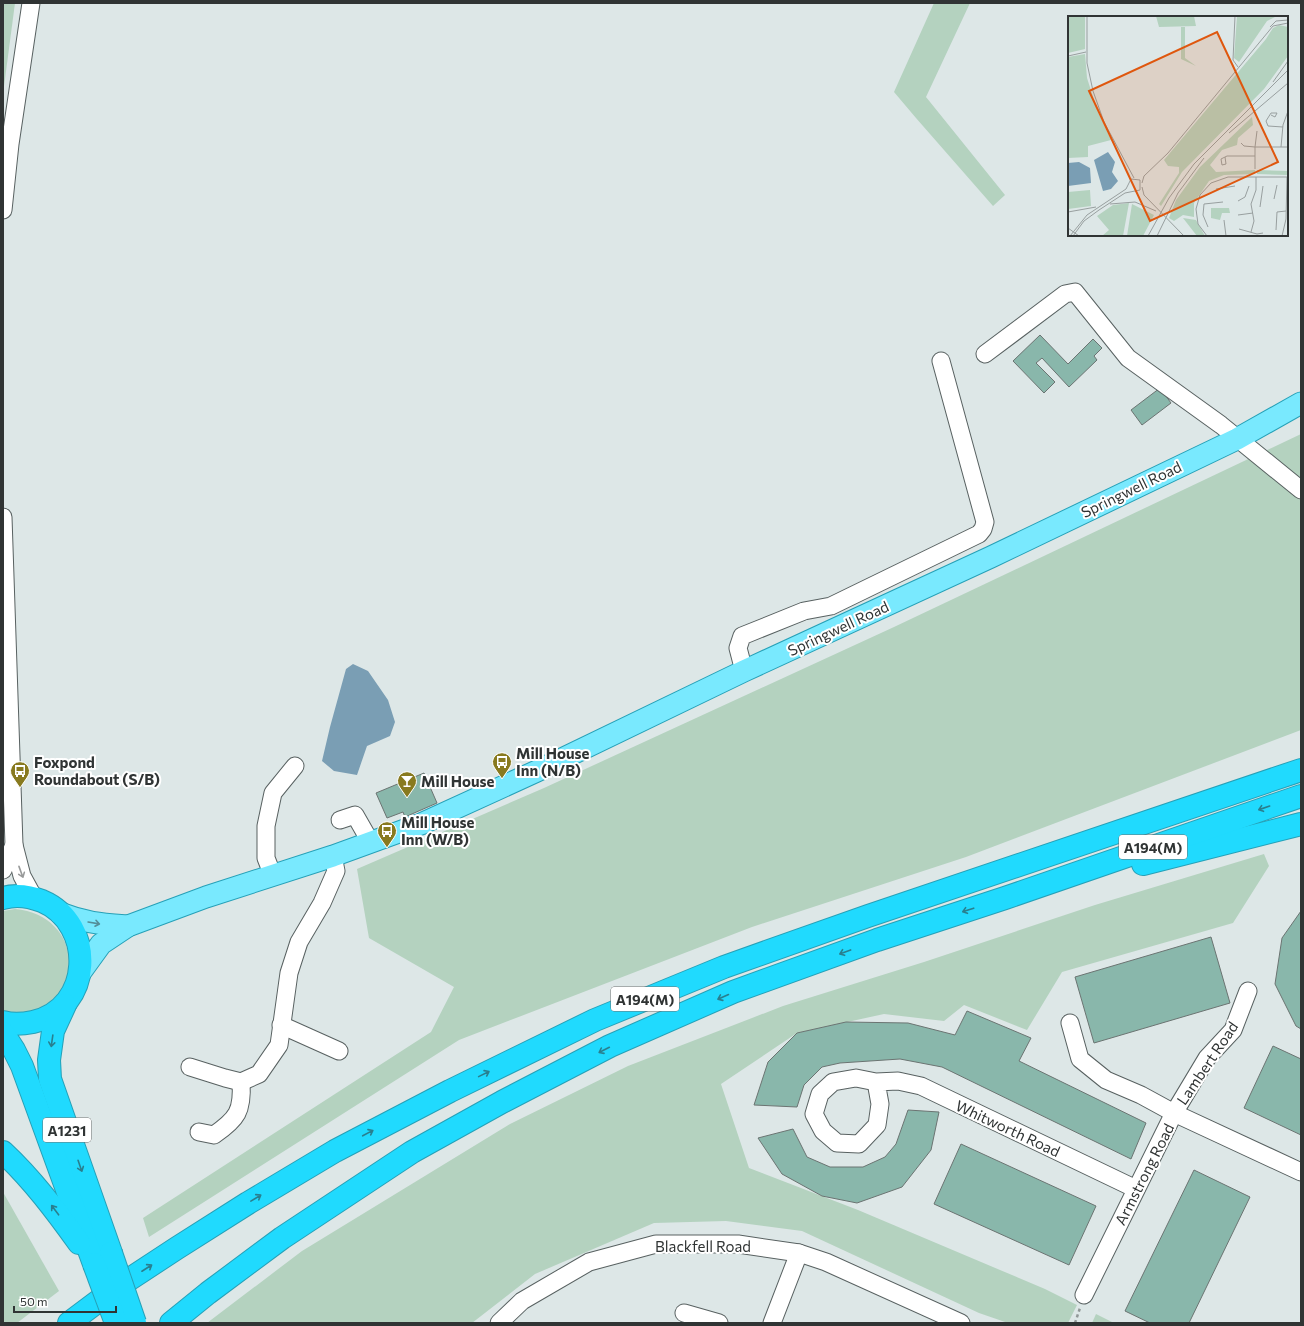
<svg xmlns="http://www.w3.org/2000/svg" width="1304" height="1326" font-family="Commissioner,sans-serif">
<style>
.green{fill:#b4d2bf}
.water{fill:#7a9eb4}
.building{fill:#89b7ab;stroke:#6b7472}
.lines{fill:none;stroke-linecap:round;stroke-linejoin:round}
.minor-casing{stroke:#586161;stroke-width:19}
.major-casing{stroke:#26a0b7;stroke-width:23}
.highway-casing{stroke:#26a0b7;stroke-width:24}
.path{stroke:#909797;stroke-width:2.5;stroke-dasharray:3 3;stroke-linecap:butt}
.minor{stroke:#fff;stroke-width:17}
.major{stroke:#79e9fe;stroke-width:21}
.highway{stroke:#20dafe;stroke-width:22}
.highway-bridge-casing{stroke:#26a0b7;stroke-width:24;stroke-linecap:butt}
.highway-bridge{stroke:#20dafe;stroke-width:22}
.oneway{stroke:#297f8f}
.oneway2{stroke:#989a9a}
.oneway3{stroke:#548e99}
.labels{text-anchor:middle;dominant-baseline:central;stroke-width:4;stroke-linejoin:round;paint-order:stroke}
.shield{fill:#fff;stroke:#6e7171;stroke-width:1}
.shield-label{font-size:14px;font-weight:bold;fill:#303434}
.street-label{font-size:15px;fill:#303434;stroke:#fff}
.poi-label{font-size:15px;font-weight:bold;fill:#303434;stroke:#fff;text-anchor:start}
.inset-road{fill:none;stroke:#989f9f;stroke-width:1}
.view{fill:#df570e;fill-opacity:0.15;stroke:#df570e;stroke-width:2}
.inset-edge{fill:none;stroke:#303434;stroke-width:2}
</style>
<rect width="100%" height="100%" fill="#dde7e7"/>
<g class="green">
<polygon points="3,3 15,3 3,94"/>
<polygon points="934,3 970,3 926,97 1005,195 993,206 916,118 894,92"/>
<polygon points="1301,434 1301,730 966,857 752,927 459,1040 149,1237 143,1218 431,1032 454,987 369,938 357,869 544,788 894,627"/>
<polygon points="1264,854 1269,866 1233,923 1062,972 1027,1030 964,1005 944,1021 884,1014 797,1033 721,1084 749,1168 858,1210 1045,1289 1077,1305 1068,1323 1008,1323 979,1313 802,1231 726,1221 654,1223 535,1274 472,1323 207,1323 302,1251 510,1124 628,1066 783,1006 924,962 1095,905"/>
<path d="M15 909C84 915 88 1003 21 1014 16 1015 9 1013 3 1013V911Z"/>
<polygon points="3,1192 59,1291 17,1323 3,1323"/>
<polygon points="1096,1314 1114,1323 1092,1323"/>
</g>
<polygon class="water" points="353,664 368,671 388,700 395,722 390,736 367,746 357,775 334,771 322,761 330,727 346,669"/>
<g class="building">
<polygon points="1040,335 1068,364 1093,339 1102,348 1094,356 1097,360 1069,387 1042,358 1036,363 1055,382 1044,393 1013,361"/>
<polygon points="1160,388 1171,403 1142,425 1131,410"/>
<polygon points="424,773 437,803 405,817 403,812 387,818 376,793"/>
<polygon points="1301,911 1301,1029 1296,1026 1275,984 1282,938"/>
<polygon points="1211,937 1230,1003 1094,1043 1075,977"/>
<polygon points="967,1011 1031,1038 1019,1061 1146,1123 1131,1159 942,1067 900,1059 840,1063 822,1067 804,1085 797,1107 754,1105 768,1062 797,1033 846,1022 908,1023 955,1035"/>
<polygon points="1273,1046 1301,1059 1301,1135 1244,1108"/>
<polygon points="908,1110 939,1112 931,1150 902,1187 857,1203 822,1196 782,1174 758,1138 793,1129 807,1157 830,1167 863,1167 885,1157 896,1144"/>
<polygon points="961,1144 1096,1206 1069,1265 934,1204"/>
<polygon points="1194,1170 1250,1197 1189,1323 1150,1323 1125,1311"/>
</g>
<g class="lines">
<g class="minor-casing">
<g id="minor">
<polyline points="3,210 10,144 31,3"/>
<polyline points="985,354 1065,294 1075,292 1128,358 1221,425 1301,490"/>
<polyline points="3,517 14,845 22,876 34,898"/>
<polyline points="744,671 738,648 742,636 804,611 831,606 979,534 983,529 985,522 941,361"/>
<polyline points="340,820 355,815 371,843"/>
<polyline points="3,870 14,845"/>
<polyline points="273,876 266,858 266,826 273,793 295,766"/>
<polyline points="1070,1023 1080,1059 1106,1080 1141,1095 1174,1113 1207,1058 1233,1030 1248,991"/>
<polyline points="281,1025 339,1051"/>
<polyline points="190,1067 225,1078 241,1082 259,1074 279,1045 289,973 299,942 322,903 336,871 333,856"/>
<polyline points="876,1082 880,1104 877,1125 859,1144 837,1143 823,1131 814,1114 820,1094 833,1082 856,1078 876,1082 898,1081 921,1086 1136,1189"/>
<path d="M199 1132 214 1135C237 1119 243 1111 241 1082"/>
<polyline points="1084,1295 1174,1113 1301,1172"/>
<polyline points="684,1313 719,1323"/>
<polyline points="499,1323 522,1301 589,1262 656,1244 738,1244 799,1253 826,1262 961,1323"/>
<polyline points="772,1323 799,1253"/>
</g>
</g>
<g class="major-casing">
<g id="major">
<path d="M60 913C85 923 103 924 128 926"/>
<polyline points="80,973 101,944 128,926 206,897 333,856 421,824 537,771 744,671 991,557 1237,439 1301,403"/>
</g>
</g>
<g class="highway-casing">
<g id="highway">
<polyline points="1143,864 1301,824"/>
<path d="M3 898C16 894 29 896 42 901 96 924 93 1009 33 1022 23 1024 13 1025 3 1022"/>
<polyline points="65,1005 53,1031 49,1060 50,1079 111,1253"/>
<polyline points="3,1033 14,1050 22,1066 94,1264"/>
<path d="M3 1152C32 1179 56 1211 79 1243"/>
<polyline points="69,1323 113,1290 177,1248 248,1203 335,1151 450,1091 595,1020 724,967 868,916 1301,770"/>
<polyline points="171,1323 208,1293 282,1238 412,1152 502,1102 610,1046 733,992 877,940 1005,898 1301,796"/>
</g>
</g>
<polyline class="path" points="1075,1323 1080,1308"/>
<use href="#minor" class="minor"/>
<use href="#major" class="major"/>
<use href="#highway" class="highway"/>
<g class="highway-bridge-casing">
<g id="highway-bridge">
<polyline points="111,1253 135,1323"/>
<polyline points="94,1264 116,1323"/>
</g>
</g>
<use href="#highway-bridge" class="highway-bridge"/>
</g>
<defs><path id="oneway-shaft" d="M-6 0H5M1.5-3L5.5 0L1.5 3" fill="none" stroke-width="1.6" stroke-linecap="round" stroke-linejoin="round"/></defs>
<g class="oneway">
<use href="#oneway-shaft" transform="translate(1264 808) rotate(161)"/>
<use href="#oneway-shaft" transform="translate(968 910) rotate(162)"/>
<use href="#oneway-shaft" transform="translate(845 952) rotate(160)"/>
<use href="#oneway-shaft" transform="translate(723 997) rotate(156)"/>
<use href="#oneway-shaft" transform="translate(52 1041) rotate(98)"/>
<use href="#oneway-shaft" transform="translate(604 1050) rotate(153)"/>
<use href="#oneway-shaft" transform="translate(484 1074) rotate(-26)"/>
<use href="#oneway-shaft" transform="translate(368 1133) rotate(-28)"/>
<use href="#oneway-shaft" transform="translate(80 1166) rotate(71)"/>
<use href="#oneway-shaft" transform="translate(256 1198) rotate(-31)"/>
<use href="#oneway-shaft" transform="translate(55 1210) rotate(-127)"/>
<use href="#oneway-shaft" transform="translate(147 1268) rotate(-33)"/>
</g>
<use class="oneway2" href="#oneway-shaft" transform="translate(21 872) rotate(70)"/>
<use class="oneway3" href="#oneway-shaft" transform="translate(94 923) rotate(10)"/>
<defs>
<g id="bus-pin" transform="scale(1)"><path d="M0 17L-7.5 6A9.5 9.5 0 1 1 7.5 6Z" fill="#887a1f" stroke="#fff"/><path d="M-5-6H5V4H4V6H2V4H-2V6H-4V4H-5ZM-3.5-4V0h7V-4ZM-3.5 1.2v1.5H-2V1.2ZM2 1.2v1.5H3.5V1.2Z" fill="#fff"/></g>
<g id="bar-pin" transform="scale(1)"><path d="M0 17L-7.5 6A9.5 9.5 0 1 1 7.5 6Z" fill="#887a1f" stroke="#fff"/><path d="M-6-5H6L.8 .8V4.5H3.5V6h-7V4.5H-.8V.8Z" fill="#fff"/></g>
</defs>
<g fill-rule="evenodd">
<use href="#bus-pin" x="502" y="762"/>
<use href="#bus-pin" x="20" y="771"/>
<use href="#bar-pin" x="407" y="781"/>
<use href="#bus-pin" x="387" y="831"/>
</g>
<g class="labels">
<g class="shield">
<rect x="1119" y="835" width="68" height="24" rx="3"/>
<rect x="611" y="987" width="68" height="24" rx="3"/>
<rect x="43" y="1118" width="48" height="24" rx="3"/>
</g>
<g class="shield-label">
<text x="1153" y="847">A194(M)</text>
<text x="645" y="999">A194(M)</text>
<text x="67" y="1130">A1231</text>
</g>
<g class="street-label">
<text transform="translate(1131 489) rotate(-26)">Springwell Road</text>
<text transform="translate(838 628) rotate(-25)">Springwell Road</text>
<text transform="translate(1207 1063) rotate(-56)">Lambert Road</text>
<text transform="translate(1008 1128) rotate(25)">Whitworth Road</text>
<text transform="translate(1144 1174) rotate(-63)">Armstrong Road</text>
<text x="703" y="1246">Blackfell Road</text>
</g>
<g class="poi-label">
<text x="516" y="753">Mill House<tspan x="516" dy="17">Inn (N/B)</tspan></text>
<text x="34" y="762">Foxpond<tspan x="34" dy="17">Roundabout (S/B)</tspan></text>
<text x="421" y="781">Mill House</text>
<text x="401" y="822">Mill House<tspan x="401" dy="17">Inn (W/B)</tspan></text>
</g>
</g>
<g transform="translate(1068 16)">
<rect width="220" height="220" fill="#dde7e7"/>
<path d="M0 0H17V33L0 37ZM88 0H126L128 10 91 11ZM169 0H220V1H207L199 5 171 46 166 42ZM211 9 220 11V40L196 73 114 156 93 190 91 188 111 157V151L100 150 96 144 198 23 205 12ZM113 11H117V42L128 50 113 43ZM17 38 19 62 30 96 43 124 20 130V141L0 142V41ZM184 101 185 109 170 122 169 129 154 134 142 149 148 156 187 154V158L156 159 141 165 126 187V201L115 199 106 205 101 202 108 184 132 151ZM189 154 220 155V159L189 158ZM22 174 23 190 0 193V176ZM61 187 55 220H34L41 214 29 200 45 189ZM64 188 86 199 75 220H59ZM143 192H161L162 197H154L152 204 143 202ZM115 202 128 204 137 220H129Z" fill="#b4d2bf"/>
<path d="M40 136 47 146 44 156 50 165 43 173 35 175 26 144ZM11 146 22 152 23 167 0 170V147Z" fill="#7a9eb4"/>
<path class="inset-road" d="M19 0V47L25 75 36 106 66 162M167 0 165 44 170 51M202 11 208 5 220 4M0 40 18 36M205 66 220 45M203 99 207 101 209 97H203L198 105 200 110 215 111M161 117 220 67M173 127 176 130 187 131 189 115M213 131 215 109 220 95M157 141 158 148 154 149 153 143 159 140H187M187 153V131H220M74 167 76 160 100 137 205 10 220 7M74 171 76 179 116 220M148 173 167 170M206 183 209 169M170 185 177 181 181 170M42 188 67 186 88 195M192 191 195 170M0 196 28 191M170 199 185 197M156 204 158 220M140 211 135 199 136 188 155 186M0 212 11 220M171 213 189 218 195 217M208 214 209 196 218 195M183 216 186 205 183 188 188 174V161M2 220 19 199 58 173 63 163 72 164V174L57 177 31 194 16 205 5 220M80 220 101 182 126 148 220 54M89 220 110 177 136 142M139 220 130 208 128 193 132 179 143 167 160 161H220M214 220 218 203 219 161"/>
<path class="view" d="M149 16 210 146 82 205 21 75Z"/>
<rect width="220" height="220" class="inset-edge"/>
</g>
<rect width="1304" height="1326" fill="none" stroke="#303434" stroke-width="8"/>
<path d="M14 1306v6h102v-6" fill="none" stroke="#303434" stroke-width="2"/>
<text x="20" y="1306" font-size="12" fill="#303434" stroke="#ffffff" stroke-width="3" paint-order="stroke">50 m</text>
</svg>
